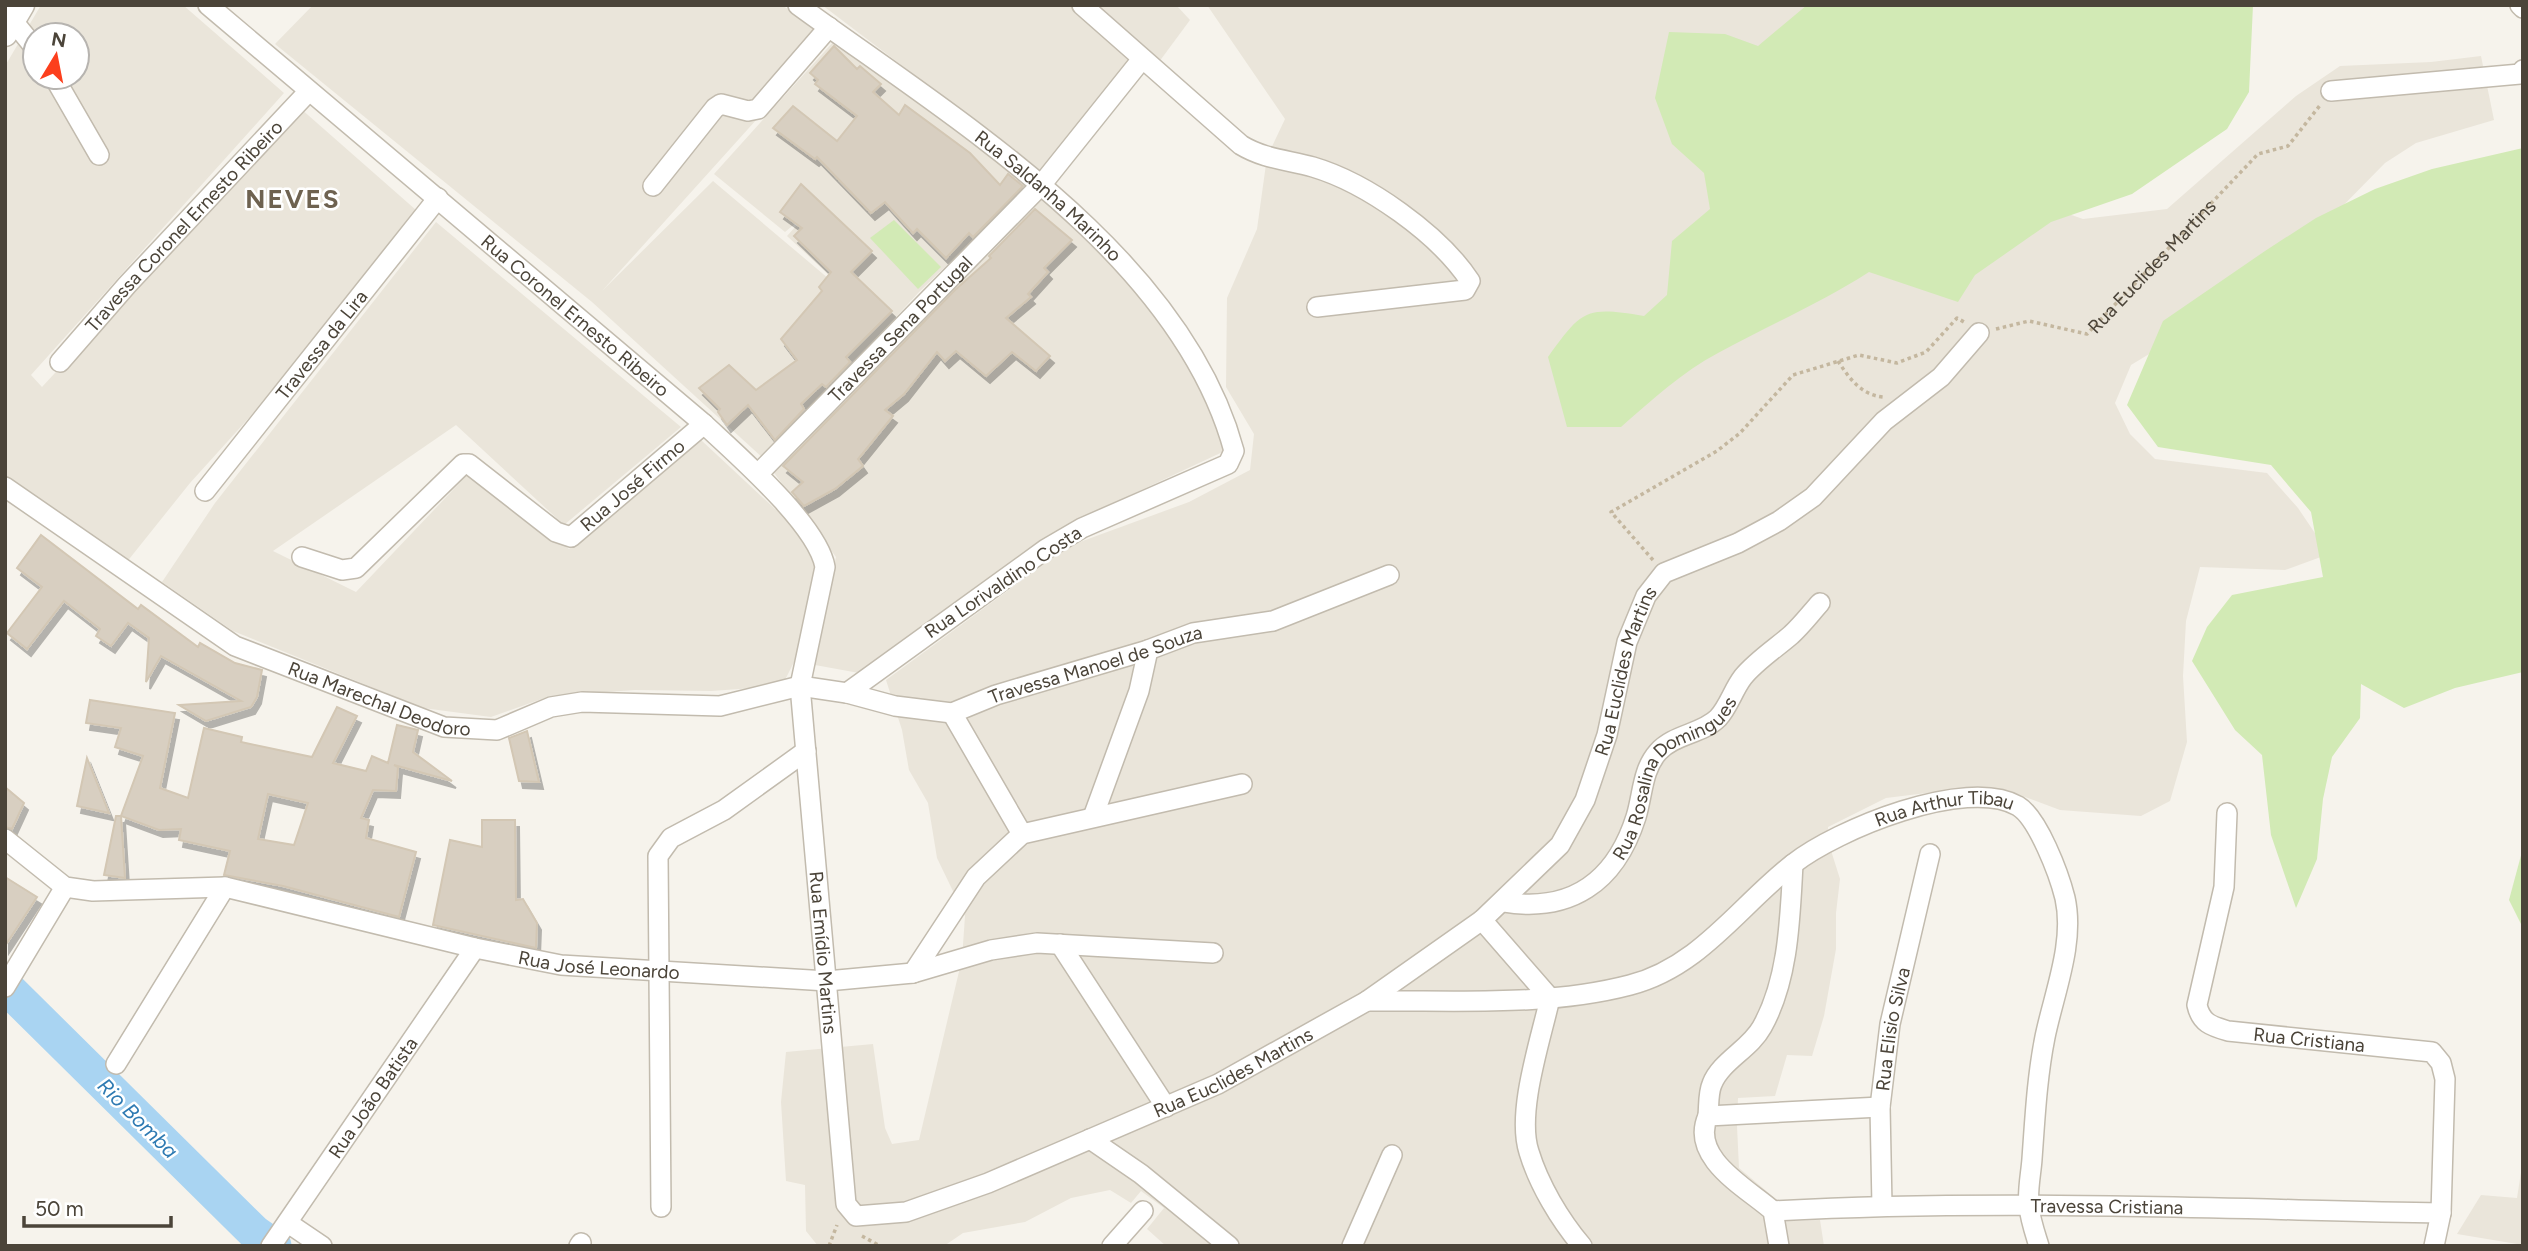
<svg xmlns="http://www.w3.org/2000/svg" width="2528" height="1251" font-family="Figtree,sans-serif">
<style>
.residential{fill:#eae5da;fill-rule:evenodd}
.green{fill:#d2eab5}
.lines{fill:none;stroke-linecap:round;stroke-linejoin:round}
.river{stroke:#a9d4f2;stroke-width:35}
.building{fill:#d8cfc1;stroke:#d3c7b4;stroke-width:2;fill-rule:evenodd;filter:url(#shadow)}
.minor-casing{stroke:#c2bbae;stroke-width:22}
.tertiary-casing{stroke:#c2bbae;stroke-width:27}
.path{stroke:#c4b79f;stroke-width:3.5;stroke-dasharray:3.5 3.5;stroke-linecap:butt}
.minor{stroke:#fff;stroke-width:19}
.tertiary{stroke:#fff;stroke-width:24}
.labels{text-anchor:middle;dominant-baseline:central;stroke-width:5;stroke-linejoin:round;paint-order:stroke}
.street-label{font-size:19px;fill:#4b4439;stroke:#fff}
.water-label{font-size:21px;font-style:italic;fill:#2e7ab2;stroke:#fff}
.district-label{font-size:26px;font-weight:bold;letter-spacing:2px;fill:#6e6250;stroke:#fff}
</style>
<defs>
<filter id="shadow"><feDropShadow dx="4" dy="7" stdDeviation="0" flood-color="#0004"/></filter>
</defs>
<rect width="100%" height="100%" fill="#f6f3ec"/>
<g class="residential">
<path d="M41 5H183L284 93 31 375 42 387 300 108 416 210 284 379 190 483 126 563 5 477V66ZM35 35H77V77H35Z"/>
<polygon points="313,5 782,5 829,39 602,291 713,181 874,317 787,236 807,214 785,232 714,174 834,41 1035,180 919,292 764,459 592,302 275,44"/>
<polygon points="822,5 1077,5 1137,56 1041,171"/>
<polygon points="1079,5 1176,5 1190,20 1156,66"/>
<polygon points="1207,5 1881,5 2034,202 2083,219 2167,209 2296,96 2340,66 2431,62 2481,56 2494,120 2416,143 2385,163 2268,282 2131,365 2115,403 2130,434 2155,459 2267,473 2298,508 2329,554 2285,570 2200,567 2186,621 2183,676 2187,742 2170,801 2141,816 2060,810 2009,791 1951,790 1886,798 1828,827 1828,841 1840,879 1836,913 1836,949 1824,1016 1812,1056 1787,1055 1775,1096 1738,1098 1737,1126 1739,1168 1789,1210 1789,1221 1820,1220 1824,1246 1166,1246 1147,1229 1164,1208 1141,1191 1131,1203 1110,1190 1071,1198 1025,1222 963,1233 944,1246 818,1246 806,1231 805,1185 786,1181 781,1102 786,1052 873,1044 885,1128 892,1144 919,1140 962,959 965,916 937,858 928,803 909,770 902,730 886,680 1069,546 1189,502 1250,470 1254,434 1226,387 1227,298 1257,229 1267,157 1285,119"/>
<polygon points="1040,197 1153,302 1196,363 1229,449 1075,521 1023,553 947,614 859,673 815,665 814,651 836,557 772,470"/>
<polygon points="436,222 681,427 564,525 456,425 273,551 356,592 470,472 569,549 701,440 788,521 818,561 798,654 782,686 711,691 635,690 550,696 491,717 423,708 233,631 162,582 215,503"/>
<polygon points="2523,1160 2523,1245 2457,1234 2481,1195 2517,1198"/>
</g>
<g class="green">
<path d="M1807 5H2253L2249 92 2227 129 2132 194 2051 222 1975 275 1958 302 1869 272C1821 303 1769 325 1718 353 1682 372 1652 400 1621 427H1567L1548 357C1582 310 1585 306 1644 316L1667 295 1672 241 1710 209 1704 173 1672 144 1655 98 1669 32 1725 34 1758 46Z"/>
<polygon points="2523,148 2523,672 2455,688 2404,708 2361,684 2360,718 2332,757 2323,799 2317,859 2296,908 2271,835 2262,755 2235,730 2192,661 2207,627 2232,595 2323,577 2311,512 2271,465 2158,447 2127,405 2163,321 2265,251 2316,218 2375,189 2432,169"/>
<polygon points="894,220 941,267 918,289 870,238"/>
<polygon points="2523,848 2523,928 2509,900"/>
</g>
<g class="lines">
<polyline class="river" points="5,986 254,1232 274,1246"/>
</g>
<g class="building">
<polygon points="834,46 857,69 860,66 881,84 873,92 899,115 905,105 970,153 1000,185 1008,174 1023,186 973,237 969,233 946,258 917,229 913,233 885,202 871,213 817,157 815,159 773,128 793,106 837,141 857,116 815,84 818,80 810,73"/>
<polygon points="801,184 872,251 851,272 892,311 846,357 850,362 826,387 822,384 801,404 804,409 775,440 748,405 727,425 718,412 720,409 699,388 729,365 756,390 797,360 781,339 822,291 819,287 831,272 794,236 802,228 780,212"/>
<polygon points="1035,209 1072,240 1044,268 1048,272 1028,294 1031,297 1006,318 1050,356 1036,371 1012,352 986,376 956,351 945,361 937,352 904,394 885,410 893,416 858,459 863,466 835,489 804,506 792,492 803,482 783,466 955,290 991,258 989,256"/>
<polygon points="41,535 138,609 141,605 198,647 200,643 235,663 262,670 257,697 251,707 206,721 179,705 241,701 161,656 146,682 149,638 128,623 111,646 96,636 100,629 64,601 27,649 7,633 42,587 17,568"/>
<path d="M90 700 175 713 160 788 188 798 204 728 242 737 241 742 312 757 337 707 357 716 333 763 366 771 372 756 388 763 397 725 418 730 413 752 452 781 394 765 398 767 396 791 373 790 361 818 369 820 366 838 416 852 399 917 283 886 224 875 230 851 179 840 181 829 159 830 121 816 143 756 115 747 121 728 86 723ZM268 794 308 803 294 845 258 839Z"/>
<polygon points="527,731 539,782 519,781 509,738"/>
<polygon points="87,758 109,813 77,806"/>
<polygon points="5,787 24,803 12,829 5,827"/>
<polygon points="116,816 121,816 125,878 104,875"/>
<polygon points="482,820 515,820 516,900 523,899 537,923 536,948 433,925 450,840 482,847"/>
<polygon points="5,877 37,897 5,946"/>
</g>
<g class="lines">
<g class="minor-casing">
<g id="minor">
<path id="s2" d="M208 5 704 424C736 454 818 525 825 567L800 686 846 1204 856 1216 906 1212 988 1183 1218 1084 1367 1001 1482 920 1560 845 1585 800 1607 735 1627 642 1646 596 1664 573 1738 543 1779 521 1813 497 1884 421 1941 377 1979 333"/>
<path id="s3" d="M798 5C954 119 1181 254 1234 451L1228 464 1082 528 1046 549 847 693"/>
<path d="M1082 5 1241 145C1264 159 1288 160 1313 167 1367 183 1439 234 1470 281L1465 290 1317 307"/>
<polyline points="2520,5 2523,8"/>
<polyline points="13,21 35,48"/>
<polyline points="54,77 99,155"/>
<polyline points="2331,91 2520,74 2523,70"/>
<polyline points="653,186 715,108 721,104 748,111 758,109 829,27"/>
<path id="s4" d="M60 362 127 285 309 91"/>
<path id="s5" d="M758 474 1042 184 1142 59"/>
<path id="s6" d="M5 487 235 646 444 727 497 730 551 707 582 702 720 706 800 686 847 693 895 706 952 713 996 695 1148 650 1193 633 1273 621 1389 575"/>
<path id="s7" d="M205 491 438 198"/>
<path id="s8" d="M302 557 342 570 356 568 463 464H469L556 532 571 537 704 424"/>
<polyline points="952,713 1022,834"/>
<path id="s9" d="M2227 813 2224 887 2197 1005C2201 1023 2211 1026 2228 1031L2432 1052 2441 1063 2445 1079 2441 1213 2434 1246"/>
<polyline points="1093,817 1139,691 1148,650"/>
<path id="s10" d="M5 839 65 887 93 891 225 887 475 948 561 965 827 981 913 973 991 950 1037 943 1213 953"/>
<path id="s11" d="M1503 902C1570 913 1615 883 1636 817 1643 794 1642 770 1658 752 1674 734 1702 734 1718 718 1729 706 1733 690 1743 677 1756 661 1776 648 1791 635 1802 625 1811 613 1820 603"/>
<path d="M1482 920 1550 998C1541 1039 1516 1112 1529 1152 1539 1185 1560 1220 1582 1246"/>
<polyline points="1060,944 1166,1107"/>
<polyline points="913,973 976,877 1022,834 1242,784"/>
<polyline points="5,987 65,887"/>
<path id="s12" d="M1367 1001C1453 1000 1546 1007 1630 985 1700 967 1739 906 1793 864 1836 830 1966 776 2018 806 2038 818 2059 874 2065 898 2075 943 2054 993 2045 1037 2037 1077 2035 1118 2032 1159 2031 1174 2027 1191 2029 1206 2030 1219 2035 1233 2039 1246"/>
<polyline points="116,1064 225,887"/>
<path d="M1708 1116C1709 1106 1708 1093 1712 1084 1721 1061 1750 1049 1762 1027 1789 979 1790 917 1793 864"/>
<polyline points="1090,1139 1141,1174 1229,1246"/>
<path id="s13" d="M1882 1206 1880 1107 1890 1024 1930 854"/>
<polyline points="661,1207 658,856 671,838 724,810 806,751"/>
<path id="s14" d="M1773 1211C1995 1199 2219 1209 2441 1213"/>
<polyline points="288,1223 322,1246"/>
<path id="s15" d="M271 1246 475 948"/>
<polyline points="579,1246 581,1243"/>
<polyline points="1112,1246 1143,1211"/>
<polyline points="1352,1246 1392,1155"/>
<path d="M1779 1246 1773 1211C1747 1188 1689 1158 1708 1116L1880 1107"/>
</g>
</g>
<g class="tertiary-casing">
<polyline id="tertiary" points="5,34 22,5"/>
</g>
<g class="path">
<path id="s1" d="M1996 329 2029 321 2087 334 2258 154 2288 146 2321 104"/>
<path d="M1838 361C1849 378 1861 395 1883 397"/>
<polyline points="1653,560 1611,512 1717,451 1740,433 1793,375 1859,355 1897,363 1926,352 1957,318 1964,322"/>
<polyline points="862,1236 880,1246"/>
<polyline points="829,1246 837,1225"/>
</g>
<use href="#minor" class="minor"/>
<use href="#tertiary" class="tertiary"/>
</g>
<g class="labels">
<g class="street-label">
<text stroke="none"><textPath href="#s3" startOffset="315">Rua Saldanha Marinho</textPath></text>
<text stroke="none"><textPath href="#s4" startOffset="184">Travessa Coronel Ernesto Ribeiro</textPath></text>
<text stroke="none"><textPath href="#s1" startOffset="187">Rua Euclides Martins</textPath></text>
<text stroke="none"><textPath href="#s2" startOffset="481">Rua Coronel Ernesto Ribeiro</textPath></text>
<text stroke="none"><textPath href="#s5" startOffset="203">Travessa Sena Portugal</textPath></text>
<text stroke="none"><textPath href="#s7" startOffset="187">Travessa da Lira</textPath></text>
<text stroke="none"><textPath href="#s8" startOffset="418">Rua José Firmo</textPath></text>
<text transform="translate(1003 582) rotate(-34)">Rua Lorivaldino Costa</text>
<text stroke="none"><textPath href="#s6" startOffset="1174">Travessa Manoel de Souza</textPath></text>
<text stroke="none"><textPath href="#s2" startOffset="2490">Rua Euclides Martins</textPath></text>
<text stroke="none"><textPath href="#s6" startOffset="434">Rua Marechal Deodoro</textPath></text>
<text stroke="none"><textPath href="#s11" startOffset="234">Rua Rosalina Domingues</textPath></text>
<text stroke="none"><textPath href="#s12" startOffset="634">Rua Arthur Tibau</textPath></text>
<text stroke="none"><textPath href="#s2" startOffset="1228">Rua Emídio Martins</textPath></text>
<text stroke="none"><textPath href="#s10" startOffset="620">Rua José Leonardo</textPath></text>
<text stroke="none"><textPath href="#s13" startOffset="178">Rua Elisio Silva</textPath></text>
<text stroke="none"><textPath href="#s9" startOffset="320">Rua Cristiana</textPath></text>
<text stroke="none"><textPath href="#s2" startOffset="1902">Rua Euclides Martins</textPath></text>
<text stroke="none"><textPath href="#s15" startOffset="180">Rua João Batista</textPath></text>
<text stroke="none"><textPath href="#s14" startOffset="334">Travessa Cristiana</textPath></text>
</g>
<g class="water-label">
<text transform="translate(138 1118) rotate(45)">Rio Bomba</text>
</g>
<g class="district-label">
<text x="293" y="199">NEVES</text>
</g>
</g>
<rect width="2528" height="1251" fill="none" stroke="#4b4439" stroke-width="14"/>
<g transform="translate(56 56) rotate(10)"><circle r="33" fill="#ffffff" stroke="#b7b4b0" stroke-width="2"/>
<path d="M0-5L12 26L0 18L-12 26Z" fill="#fc3f1d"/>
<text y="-10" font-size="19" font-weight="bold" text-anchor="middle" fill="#4b4439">N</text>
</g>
<path d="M24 1216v10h147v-10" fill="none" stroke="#4b4439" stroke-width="3.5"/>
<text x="35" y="1216" font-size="21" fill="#4b4439" stroke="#ffffff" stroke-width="5" paint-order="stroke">50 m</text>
</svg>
